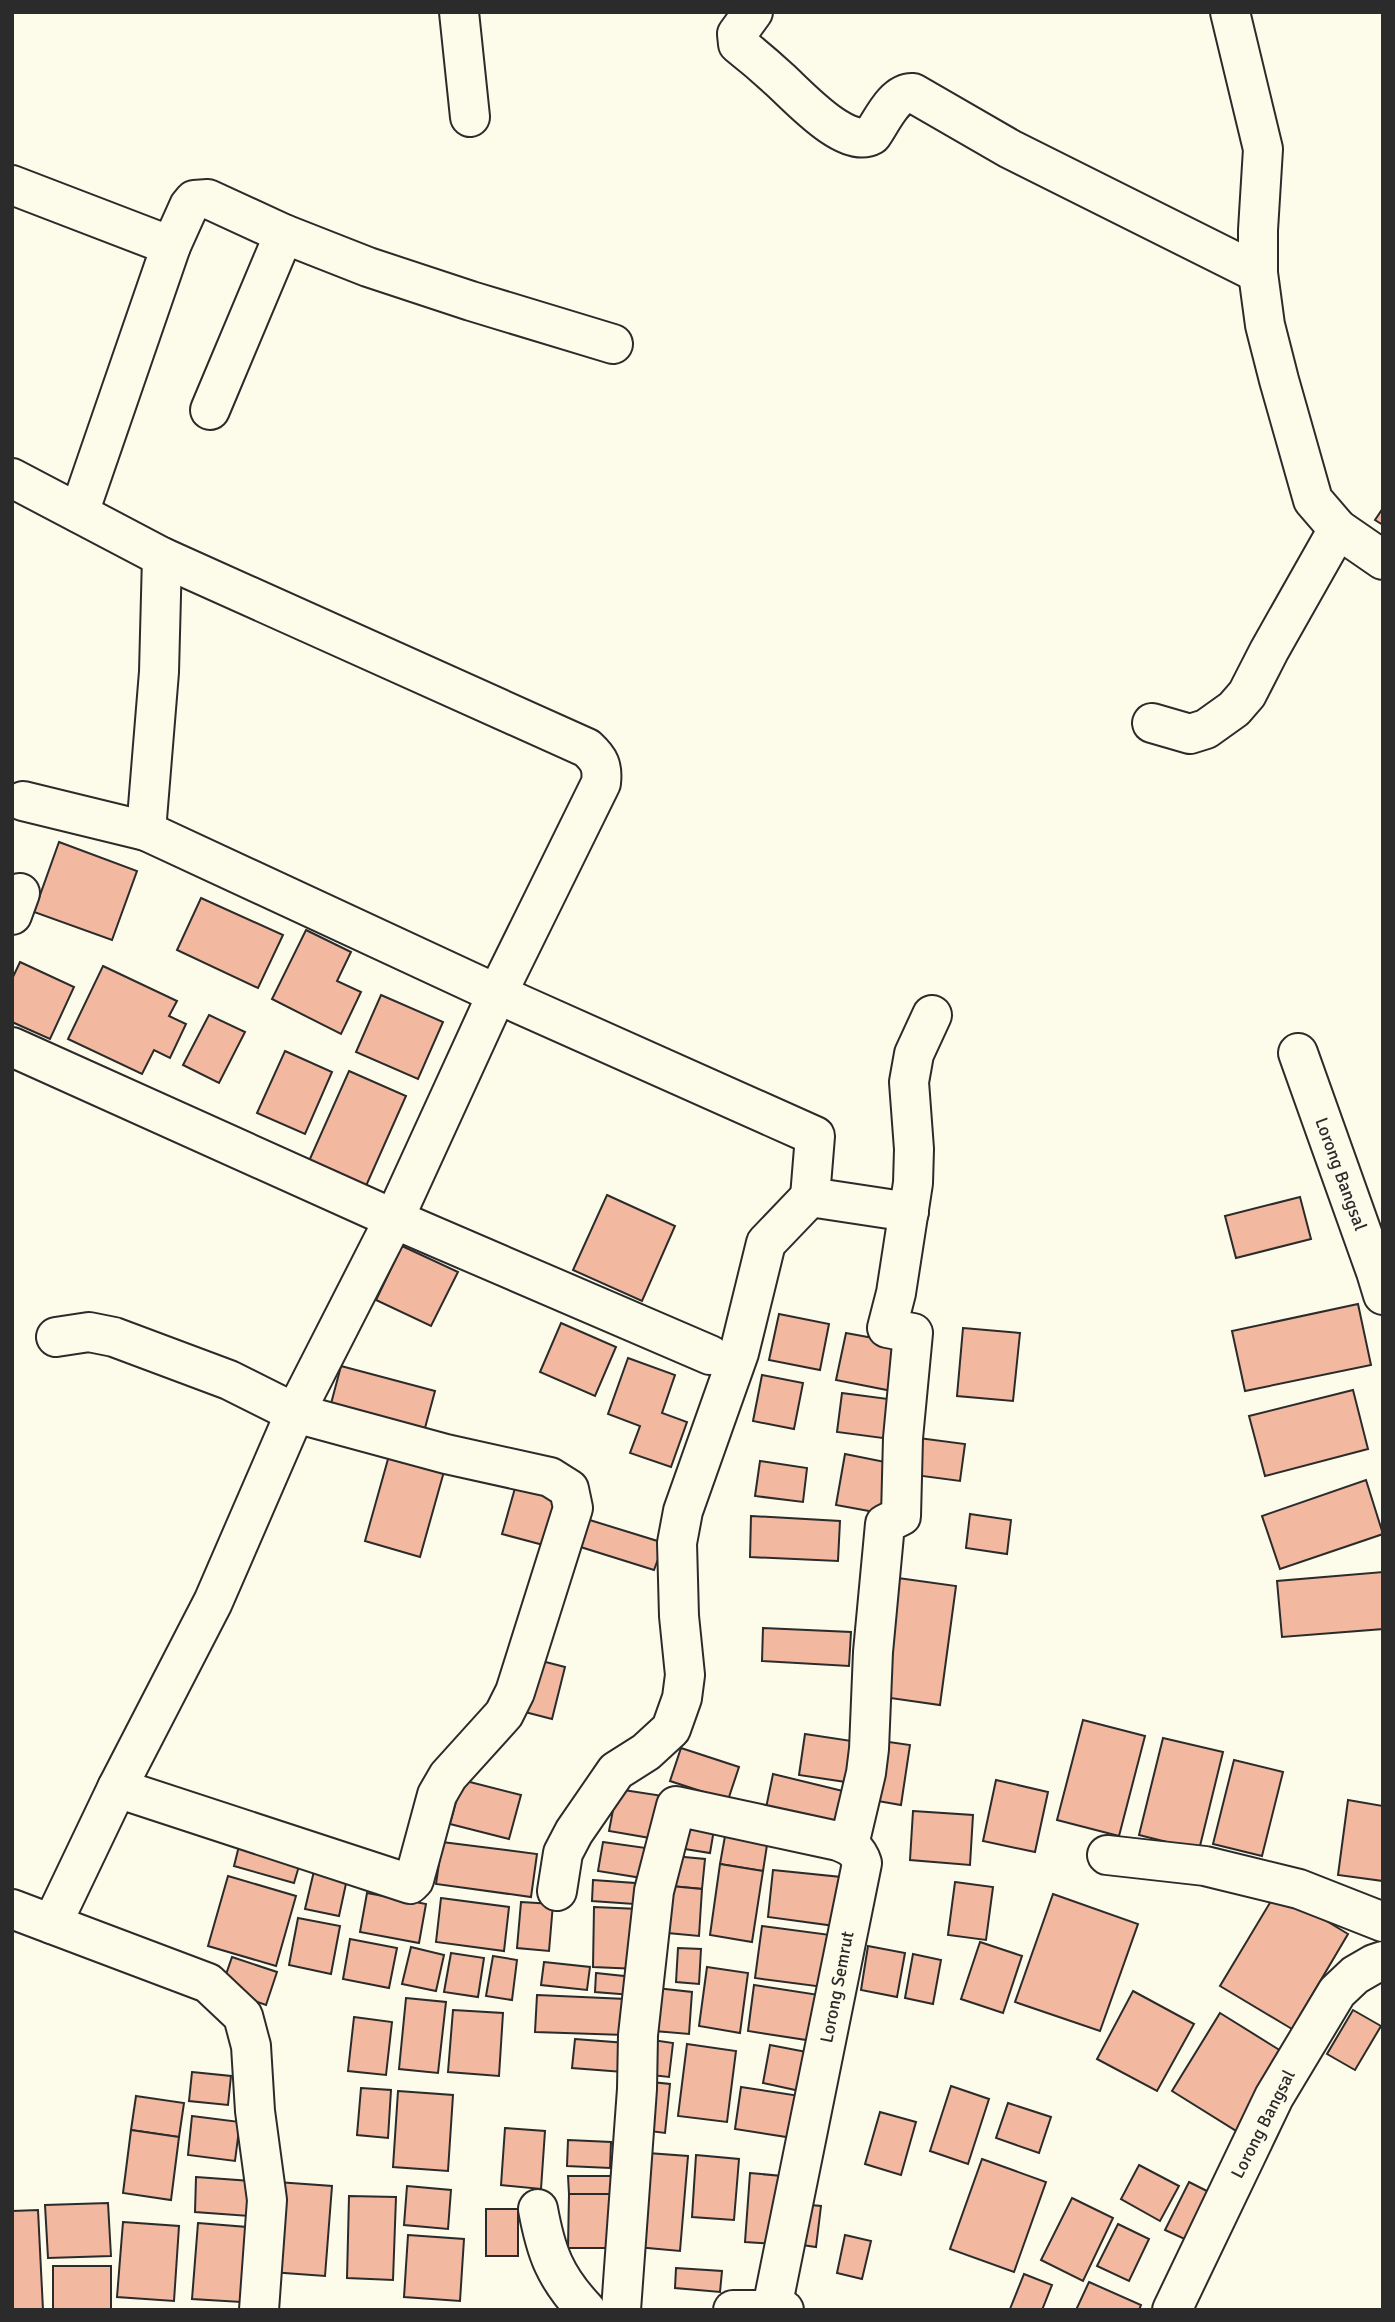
<svg xmlns="http://www.w3.org/2000/svg" width="1395" height="2322" font-family="Signika,sans-serif">
<style>
.building{fill:#f2b8a0;stroke:#2b2b2b;stroke-width:2}
.lines{fill:none;stroke-linecap:round;stroke-linejoin:round}
.minor-casing{stroke:#2b2b2b;stroke-width:42}
.minor{stroke:#fdfbea;stroke-width:38}
.labels{text-anchor:middle;dominant-baseline:central;stroke-width:5;stroke-linejoin:round;paint-order:stroke}
.street-label{font-size:18px;fill:#2b2b2b;stroke:#fdfbea}
</style>
<rect width="100%" height="100%" fill="#fdfbea"/>
<g class="building">
<polygon points="1383,508 1383,525 1375,520"/>
<polygon points="59,842 137,871 112,940 34,912"/>
<polygon points="201,898 283,935 258,988 177,950"/>
<polygon points="306,930 351,952 337,981 361,992 341,1034 272,999"/>
<polygon points="20,962 74,987 50,1039 12,1022 12,979"/>
<polygon points="103,966 177,1001 169,1016 186,1024 170,1058 154,1050 142,1074 68,1039"/>
<polygon points="381,995 443,1022 418,1079 356,1052"/>
<polygon points="209,1015 245,1032 219,1083 183,1065"/>
<polygon points="285,1051 332,1072 305,1134 257,1113"/>
<polygon points="349,1071 406,1096 366,1186 309,1161"/>
<polygon points="607,1195 675,1226 642,1301 573,1270"/>
<polygon points="1300,1197 1311,1239 1236,1258 1225,1216"/>
<polygon points="402,1246 458,1272 431,1326 376,1300"/>
<polygon points="1358,1304 1371,1365 1245,1391 1232,1331"/>
<polygon points="779,1314 829,1324 820,1370 769,1360"/>
<polygon points="561,1323 616,1347 595,1396 540,1372"/>
<polygon points="963,1328 1020,1333 1013,1401 957,1396"/>
<polygon points="846,1333 906,1344 897,1392 836,1380"/>
<polygon points="628,1358 675,1375 662,1413 687,1422 671,1467 630,1453 640,1426 608,1414"/>
<polygon points="341,1366 435,1391 422,1439 328,1415"/>
<polygon points="762,1375 803,1383 794,1429 753,1421"/>
<polygon points="1353,1390 1368,1449 1265,1476 1249,1416"/>
<polygon points="842,1393 896,1400 890,1439 837,1432"/>
<polygon points="911,1437 965,1444 960,1481 907,1474"/>
<polygon points="390,1452 445,1468 420,1557 365,1541"/>
<polygon points="845,1454 900,1465 891,1515 836,1505"/>
<polygon points="760,1461 807,1468 803,1502 755,1496"/>
<polygon points="1366,1480 1383,1534 1280,1569 1262,1516"/>
<polygon points="517,1481 561,1494 547,1546 502,1534"/>
<polygon points="970,1514 1011,1520 1007,1554 966,1548"/>
<polygon points="751,1516 840,1521 838,1561 750,1557"/>
<polygon points="580,1517 664,1543 654,1570 571,1544"/>
<polygon points="1383,1572 1383,1629 1282,1637 1277,1581"/>
<polygon points="898,1578 956,1586 940,1705 883,1697"/>
<polygon points="763,1628 851,1632 849,1666 762,1661"/>
<polygon points="534,1659 565,1667 552,1719 521,1711"/>
<polygon points="1083,1720 1145,1736 1119,1836 1057,1820"/>
<polygon points="805,1734 865,1743 859,1784 799,1775"/>
<polygon points="1163,1738 1223,1752 1199,1850 1139,1835"/>
<polygon points="882,1741 910,1745 901,1805 872,1800"/>
<polygon points="681,1748 739,1767 728,1800 670,1781"/>
<polygon points="1234,1760 1283,1772 1262,1856 1213,1844"/>
<polygon points="773,1774 847,1792 839,1829 765,1813"/>
<polygon points="462,1780 521,1795 509,1839 450,1824"/>
<polygon points="996,1780 1048,1792 1035,1852 983,1841"/>
<polygon points="617,1789 663,1796 656,1839 609,1831"/>
<polygon points="1348,1800 1383,1806 1383,1881 1338,1875"/>
<polygon points="673,1805 717,1812 710,1853 666,1846"/>
<polygon points="913,1811 973,1815 970,1865 910,1860"/>
<polygon points="727,1825 769,1832 763,1871 720,1864"/>
<polygon points="241,1838 302,1856 294,1883 234,1866"/>
<polygon points="442,1842 537,1854 531,1897 436,1884"/>
<polygon points="603,1842 646,1848 642,1878 598,1871"/>
<polygon points="663,1855 705,1859 702,1889 660,1885"/>
<polygon points="720,1864 763,1871 752,1942 710,1935"/>
<polygon points="773,1870 841,1877 835,1926 768,1917"/>
<polygon points="314,1871 347,1879 339,1916 305,1909"/>
<polygon points="228,1876 296,1896 276,1966 208,1946"/>
<polygon points="593,1880 635,1883 634,1904 592,1901"/>
<polygon points="955,1882 993,1887 986,1940 948,1935"/>
<polygon points="660,1885 702,1889 699,1936 657,1932"/>
<polygon points="1277,1891 1348,1934 1292,2029 1220,1986"/>
<polygon points="367,1893 426,1904 419,1943 360,1932"/>
<polygon points="1053,1894 1138,1924 1100,2031 1015,2002"/>
<polygon points="441,1898 509,1907 504,1951 436,1942"/>
<polygon points="521,1902 553,1904 549,1951 517,1948"/>
<polygon points="594,1907 639,1909 638,1969 593,1967"/>
<polygon points="298,1918 340,1926 331,1974 289,1965"/>
<polygon points="762,1926 838,1936 831,1988 755,1978"/>
<polygon points="350,1939 397,1948 389,1988 343,1979"/>
<polygon points="980,1942 1022,1956 1003,2013 961,1999"/>
<polygon points="868,1946 905,1953 897,1997 861,1990"/>
<polygon points="411,1947 444,1955 436,1991 402,1984"/>
<polygon points="678,1948 701,1949 699,1984 676,1982"/>
<polygon points="451,1953 484,1958 478,1997 444,1992"/>
<polygon points="913,1954 941,1960 933,2004 905,1998"/>
<polygon points="493,1956 517,1960 512,2000 486,1996"/>
<polygon points="232,1957 277,1972 266,2005 221,1989"/>
<polygon points="544,1962 590,1967 587,1990 541,1985"/>
<polygon points="707,1967 748,1973 740,2033 699,2026"/>
<polygon points="596,1973 633,1977 632,1995 595,1992"/>
<polygon points="754,1985 819,1995 813,2041 748,2031"/>
<polygon points="647,1987 692,1992 689,2034 643,2030"/>
<polygon points="1133,1991 1194,2024 1157,2091 1097,2059"/>
<polygon points="537,1995 626,1999 625,2035 535,2032"/>
<polygon points="406,1998 446,2002 438,2073 399,2069"/>
<polygon points="453,2010 503,2013 499,2076 448,2072"/>
<polygon points="1353,2010 1381,2026 1355,2070 1327,2054"/>
<polygon points="1220,2013 1286,2054 1238,2132 1172,2091"/>
<polygon points="354,2017 392,2022 386,2075 348,2071"/>
<polygon points="639,2038 673,2043 669,2077 634,2073"/>
<polygon points="575,2039 626,2043 623,2072 572,2068"/>
<polygon points="687,2044 736,2051 727,2122 678,2116"/>
<polygon points="770,2045 817,2054 809,2093 763,2083"/>
<polygon points="192,2072 231,2076 228,2105 189,2101"/>
<polygon points="632,2080 670,2084 665,2133 626,2128"/>
<polygon points="951,2086 989,2099 968,2164 930,2151"/>
<polygon points="741,2087 800,2096 793,2138 735,2129"/>
<polygon points="361,2088 391,2090 388,2138 357,2135"/>
<polygon points="398,2091 453,2095 448,2171 393,2167"/>
<polygon points="136,2096 184,2103 179,2137 131,2130"/>
<polygon points="1008,2103 1051,2117 1039,2153 996,2138"/>
<polygon points="880,2112 916,2122 901,2175 865,2164"/>
<polygon points="192,2116 240,2122 235,2161 188,2155"/>
<polygon points="505,2128 545,2131 541,2189 501,2185"/>
<polygon points="131,2130 179,2137 171,2200 123,2193"/>
<polygon points="568,2140 611,2142 610,2168 567,2166"/>
<polygon points="634,2152 688,2156 680,2251 626,2246"/>
<polygon points="696,2155 739,2159 734,2220 692,2217"/>
<polygon points="982,2159 1046,2182 1014,2272 950,2249"/>
<polygon points="1139,2165 1179,2186 1160,2221 1121,2199"/>
<polygon points="750,2173 782,2176 777,2244 745,2242"/>
<polygon points="568,2176 614,2176 614,2194 569,2194"/>
<polygon points="196,2177 251,2181 249,2216 195,2212"/>
<polygon points="277,2182 332,2186 325,2276 271,2272"/>
<polygon points="1189,2182 1213,2194 1189,2241 1165,2230"/>
<polygon points="407,2186 451,2190 448,2229 404,2225"/>
<polygon points="569,2194 614,2194 614,2248 568,2248"/>
<polygon points="349,2196 396,2197 393,2280 347,2278"/>
<polygon points="1072,2198 1113,2218 1083,2281 1041,2260"/>
<polygon points="108,2203 111,2256 48,2258 45,2205"/>
<polygon points="800,2204 821,2206 816,2247 795,2244"/>
<rect x="486" y="2209" width="32" height="47"/>
<polygon points="38,2210 43,2310 12,2310 12,2211"/>
<polygon points="123,2222 179,2226 174,2301 117,2297"/>
<polygon points="198,2223 247,2227 241,2302 192,2299"/>
<polygon points="1118,2224 1149,2239 1129,2281 1097,2266"/>
<polygon points="408,2235 464,2239 460,2301 404,2297"/>
<polygon points="845,2235 871,2241 862,2279 837,2273"/>
<rect x="53" y="2266" width="58" height="44"/>
<polygon points="676,2268 722,2271 720,2292 675,2288"/>
<polygon points="1024,2274 1052,2285 1042,2310 1010,2309"/>
<polygon points="1089,2282 1141,2305 1139,2310 1076,2310"/>
</g>
<g class="lines">
<g class="minor-casing">
<g id="minor">
<polyline points="459,12 470,117"/>
<path d="M753 12 737 34 738 44C752 55 766 67 779 79 797 95 846 150 872 135 882 121 894 92 913 93L1010 149 1258 273"/>
<polyline points="1230,12 1263,149 1258,230 1258,273 1265,325 1279,380 1313,500 1338,529 1383,560"/>
<polyline points="12,185 171,246 189,206 194,200 208,199 284,234 368,267 471,301 613,344"/>
<polyline points="210,410 284,234"/>
<path d="M12 478 162 557 587 748C599 759 603 766 601 783L497 994 394 1219 295 1413 213 1602 117 1788 52 1924"/>
<polyline points="79,513 171,246"/>
<polyline points="162,557 159,672 146,831 497,994 815,1136 810,1197 909,1212"/>
<polyline points="1152,723 1190,734 1206,729 1234,709 1247,694 1269,651 1338,529"/>
<polyline points="23,801 146,831"/>
<polyline points="12,915 20,893"/>
<polyline points="12,1047 394,1219 710,1355"/>
<polyline points="1298,1053 1376,1272 1383,1295"/>
<polyline points="56,1337 89,1332 114,1337 229,1380 295,1413 446,1454 550,1477 569,1489 573,1508 515,1692 504,1714 448,1776 437,1795 414,1880 410,1884 117,1788"/>
<polyline points="849,1845 866,1773 869,1749 873,1652 885,1524 901,1516 903,1438 913,1333 887,1328 896,1293 913,1183 914,1149 909,1082 914,1054 932,1015"/>
<polyline points="1107,1855 1205,1866 1299,1889 1383,1922"/>
<polyline points="557,1891 563,1853 574,1832 616,1771 646,1752 671,1729 682,1698 685,1675 679,1616 677,1543 683,1511 739,1353 766,1243 810,1197"/>
<polyline points="12,1909 208,1983 243,2016 251,2046 255,2111 267,2200 259,2310"/>
<path d="M538 2209C546 2253 555 2277 586 2310"/>
<path d="M621 2310 637 2089 638 2035 654 1891 676 1806 838 1841C851 1846 858 1850 862 1863L772 2308"/>
<polyline points="733,2310 784,2310"/>
<polyline points="1172,2310 1274,2097 1337,1992 1355,1975 1374,1964 1383,1961"/>
</g>
</g>
<use href="#minor" class="minor"/>
</g>
<g class="labels">
<g class="street-label">
<text transform="translate(1341 1174) rotate(70)">Lorong Bangsal</text>
<text transform="translate(837 1987) rotate(-79)">Lorong Semrut</text>
<text transform="translate(1263 2124) rotate(-63)">Lorong Bangsal</text>
</g>
</g>
<rect width="1395" height="2322" fill="none" stroke="#2b2b2b" stroke-width="28"/>
</svg>
